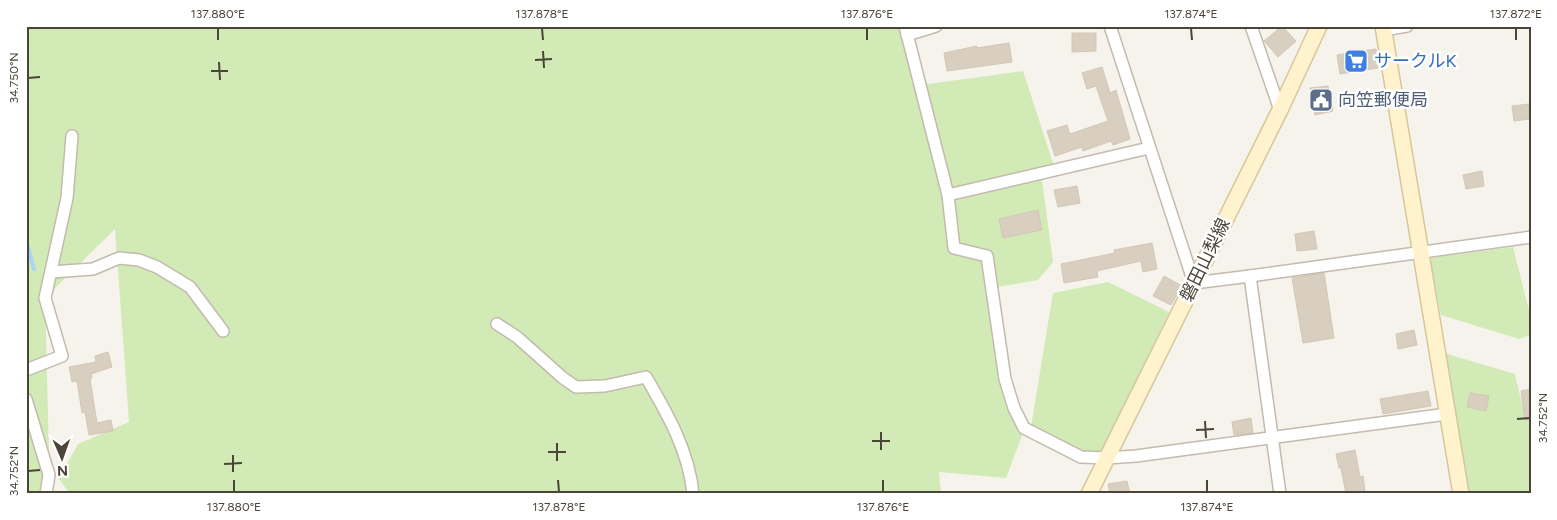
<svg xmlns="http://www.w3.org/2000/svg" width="1557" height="520" font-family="Figtree,'Noto Sans JP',sans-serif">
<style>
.green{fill:#d2eab5}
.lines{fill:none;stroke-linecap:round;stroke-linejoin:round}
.stream{stroke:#a9d4f2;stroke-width:4}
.building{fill:#d8cfc1;stroke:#d3c7b4}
.street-casing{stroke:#c2bbae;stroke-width:14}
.secondary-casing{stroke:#d6c79b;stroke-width:18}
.street{stroke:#fff;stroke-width:11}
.secondary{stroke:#fff3cd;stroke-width:15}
.ticks{fill:none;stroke:#4b4439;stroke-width:2}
.labels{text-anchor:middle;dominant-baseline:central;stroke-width:5;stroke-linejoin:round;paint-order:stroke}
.shop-label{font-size:18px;fill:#366cbe;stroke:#fff;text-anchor:start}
.service-label{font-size:18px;fill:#4e5e75;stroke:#fff;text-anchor:start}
.street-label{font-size:18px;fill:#4b4439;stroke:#fff}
.neatline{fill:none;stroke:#4b4439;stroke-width:2}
.ticks-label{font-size:12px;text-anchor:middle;fill:#4b4439}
</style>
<rect width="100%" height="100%" fill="#f6f3ec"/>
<g class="green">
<polygon points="26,26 905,26 921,85 1023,71 1054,166 1041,173 1053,262 1038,280 997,287 987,256 1002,358 1023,433 1006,478 939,472 941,494 70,494 59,479 78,444 129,422 115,229 45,298 50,494 26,494"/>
<polygon points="1513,247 1531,318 1531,335 1519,339 1441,315 1429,258"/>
<polygon points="1108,282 1169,312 1102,454 1079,456 1031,427 1053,293"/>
<polygon points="1437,351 1515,374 1525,417 1531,417 1531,494 1464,494"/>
</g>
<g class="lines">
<polyline class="stream" points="26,240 34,269"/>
</g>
<g class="building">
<polygon points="1282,26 1296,41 1278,57 1264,41"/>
<polygon points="1072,33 1096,33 1096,51 1072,52"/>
<polygon points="1009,43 1012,62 947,71 944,53 977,46 977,48"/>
<polygon points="1376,49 1378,68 1340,74 1337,55"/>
<polygon points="1102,67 1110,93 1116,90 1130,139 1113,145 1111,141 1083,151 1082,147 1055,156 1047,131 1067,125 1070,134 1108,121 1096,86 1087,89 1082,73"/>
<polygon points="1328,86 1333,111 1315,115 1310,88"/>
<polygon points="1529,104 1530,119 1514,121 1512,106"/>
<polygon points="1482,171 1484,186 1466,189 1463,175"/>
<polygon points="1077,186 1080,203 1058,207 1054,190"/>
<polygon points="1038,210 1042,230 1003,238 999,219"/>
<polygon points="1314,231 1317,249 1297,251 1295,234"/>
<polygon points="1152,243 1157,269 1143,272 1141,261 1097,271 1098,277 1064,283 1061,264 1115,253 1114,250"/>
<polygon points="1324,273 1334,338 1303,343 1292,278"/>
<polygon points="1164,276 1182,286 1171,305 1153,296"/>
<polygon points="1414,330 1417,345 1398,349 1396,334"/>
<polygon points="108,352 112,367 91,374 92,378 90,379 97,423 111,420 113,431 89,435 85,412 82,413 77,381 72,382 69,367 96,362 95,356"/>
<polygon points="1531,389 1531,420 1525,420 1521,391"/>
<polygon points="1428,391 1431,406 1383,414 1380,399"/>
<polygon points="1470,393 1489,396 1486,411 1467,407"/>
<polygon points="1251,418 1253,433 1234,435 1232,422"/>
<polygon points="1355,450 1360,477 1363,476 1365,491 1346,494 1341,468 1339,468 1336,454"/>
<polygon points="1127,481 1130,494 1110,494 1108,484"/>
</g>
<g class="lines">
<g class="street-casing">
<g id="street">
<polyline points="905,26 948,195 954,248 987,256 1005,379 1014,408 1024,428 1081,457 1107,458 1136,456 1447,414"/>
<polyline points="1110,26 1194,283 1250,276 1531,237"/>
<polyline points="1251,26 1280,110"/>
<polyline points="1384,30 1407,26"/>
<polyline points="907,35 936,26"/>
<polyline points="948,195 1149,148"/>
<polyline points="51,272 93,269 119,258 139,260 157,267 190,287 223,331"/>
<polyline points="1250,276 1280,494"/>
<path d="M497 324 517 337 563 378 576 387 605 386 646 377C667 413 689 451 693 494"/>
<polyline points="26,370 62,356 45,298 67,198 72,136"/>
<polyline points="26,399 49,475 46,494"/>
</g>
</g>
<g class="secondary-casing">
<g id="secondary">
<polyline points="1383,26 1461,494"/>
<polyline points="1089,494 1280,110 1319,26"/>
</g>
</g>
<use href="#street" class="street"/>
<use href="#secondary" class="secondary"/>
</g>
<path class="ticks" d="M218 28V40M542 28 543 40M867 28V40M1191 28 1192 40M1516 28V40M543 51 544 68M535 60 552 59M219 62 220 80M211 71H228M28 78 40 77M1517 419 1530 418M1205 421 1206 438M1196 430 1214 429M881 432V450M872 441H890M557 443V461M548 452H566M233 455V472M224 464 242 463M28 471 40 470M234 480V492M558 480 559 492M883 480V492M1207 480V492"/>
<defs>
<g id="supermarket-square" transform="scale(1.25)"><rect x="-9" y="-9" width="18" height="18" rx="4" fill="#3f7fe0" stroke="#fff"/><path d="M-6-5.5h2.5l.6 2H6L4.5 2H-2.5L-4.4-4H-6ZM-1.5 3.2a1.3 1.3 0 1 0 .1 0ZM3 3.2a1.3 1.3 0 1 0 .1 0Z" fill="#fff"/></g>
<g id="civic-square" transform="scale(1.25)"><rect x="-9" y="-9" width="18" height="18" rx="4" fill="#5c6f8a" stroke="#fff"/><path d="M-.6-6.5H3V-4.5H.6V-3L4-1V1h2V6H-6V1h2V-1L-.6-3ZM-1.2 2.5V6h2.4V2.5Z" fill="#fff"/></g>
</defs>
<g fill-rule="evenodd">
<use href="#supermarket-square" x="1356" y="61"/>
<use href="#civic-square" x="1321" y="100"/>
</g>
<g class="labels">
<g class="shop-label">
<text x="1374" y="61">サークルK</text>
</g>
<g class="service-label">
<text x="1338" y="100">向笠郵便局</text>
</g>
<g class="street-label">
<text transform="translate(1205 260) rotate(-64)">磐田山梨線</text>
</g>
</g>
<rect width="1557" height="520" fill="none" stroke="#ffffff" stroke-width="55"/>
<g transform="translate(62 458) rotate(178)" stroke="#ffffff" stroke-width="4" paint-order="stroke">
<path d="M0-4L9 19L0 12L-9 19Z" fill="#4b4439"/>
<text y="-8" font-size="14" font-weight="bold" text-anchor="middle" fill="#4b4439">N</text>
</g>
<rect x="28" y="28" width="1502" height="464" class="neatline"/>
<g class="ticks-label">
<text x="218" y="18">137.880°E</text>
<text x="542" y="18">137.878°E</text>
<text x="867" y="18">137.876°E</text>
<text x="1191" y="18">137.874°E</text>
<text x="1516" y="18">137.872°E</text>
<text transform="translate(14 78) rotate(-90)" y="4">34.750°N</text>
<text transform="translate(1543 418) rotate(-90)" y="4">34.752°N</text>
<text transform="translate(14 471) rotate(-90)" y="4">34.752°N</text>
<text x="234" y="511">137.880°E</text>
<text x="559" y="511">137.878°E</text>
<text x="883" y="511">137.876°E</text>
<text x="1207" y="511">137.874°E</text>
</g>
</svg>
